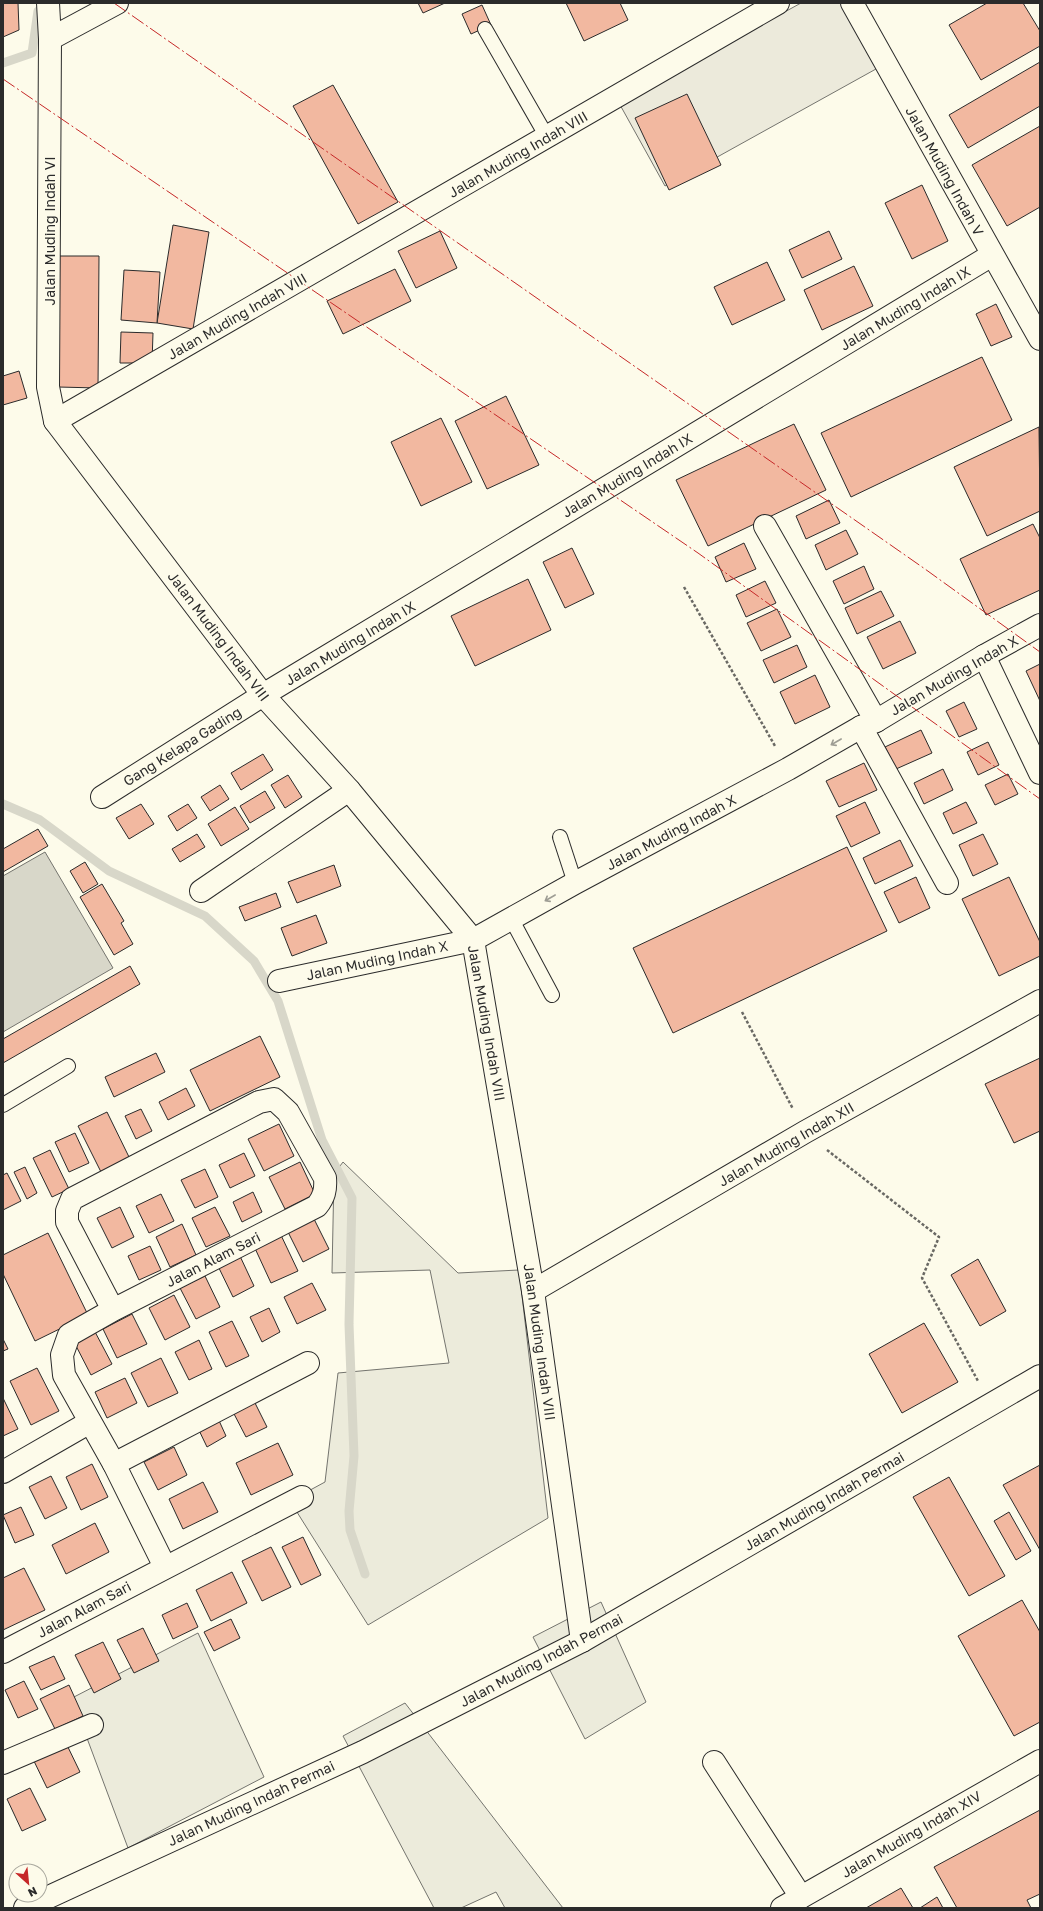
<svg xmlns="http://www.w3.org/2000/svg" width="1043" height="1911" font-family="'Golos Text',sans-serif">
<style>
.green{fill:#ecebdb;stroke:#74746e}
.parking{fill:#eceadb;stroke:#74746e}
.water{fill:#d8d7c9;stroke:#74746e}
.lines{fill:none;stroke-linecap:round;stroke-linejoin:round}
.stream{stroke:#d8d7c9;stroke-width:9}
.building{fill:#f2b8a0;stroke:#2b2b2b}
.service-casing{stroke:#2b2b2b;stroke-width:16}
.minor-casing{stroke:#2b2b2b;stroke-width:24}
.tertiary-casing{stroke:#2b2b2b;stroke-width:24}
.path{stroke:#6a6964;stroke-width:2.5;stroke-dasharray:3 2;stroke-linecap:butt}
.service{stroke:#fdfbea;stroke-width:14}
.minor{stroke:#fdfbea;stroke-width:22}
.tertiary{stroke:#fdfbea;stroke-width:22}
.power{stroke:#c62828;stroke-width:1;stroke-dasharray:14 3 2 3;stroke-linecap:butt}
.oneway{stroke:#9e9d94}
.labels{text-anchor:middle;dominant-baseline:central;stroke-width:3;stroke-linejoin:round;paint-order:stroke}
.street-label{font-size:14px;fill:#2b2b2b;stroke:#fdfbea}
</style>
<rect width="100%" height="100%" fill="#fdfbea"/>
<g class="green">
<polygon points="343,1162 458,1273 519,1270 548,1518 368,1625 290,1501 325,1482 338,1373 449,1363 430,1270 332,1273 334,1174"/>
<polygon points="601,1602 646,1702 585,1739 533,1637"/>
<polygon points="198,1633 264,1777 128,1848 72,1698"/>
<polygon points="405,1703 563,1908 505,1908 496,1892 461,1908 434,1908 343,1736"/>
</g>
<polygon class="parking" points="801,3 857,3 894,59 665,186 619,103"/>
<polygon class="water" points="45,852 113,968 3,1032 3,876"/>
<g class="lines">
<g class="stream">
<polyline points="3,63 32,53 38,11"/>
<polyline points="3,804 40,820 109,871 205,916 254,961 278,1001 322,1140 352,1198 349,1324 354,1456 349,1511 350,1530 365,1574"/>
</g>
</g>
<g class="building">
<polygon points="3,3 18,3 19,30 3,37"/>
<polygon points="418,3 445,3 423,13"/>
<polygon points="566,3 620,3 628,20 584,41"/>
<polygon points="987,3 1023,3 1040,31 1040,46 981,80 949,25"/>
<polygon points="482,5 491,25 471,34 462,14"/>
<polygon points="1040,62 1040,106 968,148 949,115"/>
<polygon points="333,85 398,202 358,224 293,106"/>
<polygon points="687,94 721,165 669,190 635,118"/>
<polygon points="1040,126 1040,207 1007,226 972,165"/>
<polygon points="922,185 948,241 912,259 885,203"/>
<polygon points="173,225 209,232 193,329 157,323"/>
<polygon points="440,231 457,268 416,288 398,251"/>
<polygon points="829,231 842,259 802,278 789,250"/>
<polygon points="59,256 99,256 98,388 58,387"/>
<polygon points="767,262 785,300 732,325 714,287"/>
<polygon points="854,266 873,306 822,330 804,290"/>
<polygon points="395,269 411,301 343,334 327,301"/>
<polygon points="124,270 160,272 157,323 121,320"/>
<polygon points="996,304 1012,337 991,346 976,314"/>
<polygon points="121,332 153,333 152,363 120,363"/>
<polygon points="982,357 1012,420 851,497 821,433"/>
<polygon points="19,371 27,398 3,405 3,376"/>
<polygon points="506,396 539,465 487,489 455,421"/>
<polygon points="441,418 472,482 421,506 391,442"/>
<polygon points="794,424 826,490 708,546 676,480"/>
<polygon points="1039,427 1040,511 987,536 954,467"/>
<polygon points="829,500 840,523 806,539 796,516"/>
<polygon points="1033,524 1040,538 1040,590 986,615 960,559"/>
<polygon points="846,530 858,554 826,570 815,545"/>
<polygon points="744,543 756,569 726,582 715,557"/>
<polygon points="572,548 594,594 565,608 543,562"/>
<polygon points="864,566 874,589 844,604 833,581"/>
<polygon points="528,579 551,630 475,666 451,616"/>
<polygon points="765,581 776,603 746,617 736,595"/>
<polygon points="881,591 894,616 857,634 845,608"/>
<polygon points="777,609 791,637 761,651 747,623"/>
<polygon points="900,621 916,653 883,669 867,637"/>
<polygon points="797,645 807,667 774,683 763,660"/>
<polygon points="1040,664 1040,701 1026,671"/>
<polygon points="815,675 830,707 795,724 780,692"/>
<polygon points="964,702 977,729 959,737 946,711"/>
<polygon points="921,730 932,753 896,769 885,747"/>
<polygon points="988,742 999,765 978,775 967,752"/>
<polygon points="263,754 273,770 241,790 231,773"/>
<polygon points="864,763 877,790 839,807 826,781"/>
<polygon points="943,769 953,790 924,804 914,783"/>
<polygon points="1008,774 1018,794 995,805 985,785"/>
<polygon points="288,775 302,797 285,808 271,785"/>
<polygon points="220,785 229,799 210,811 201,797"/>
<polygon points="265,791 275,808 250,823 240,806"/>
<polygon points="865,802 880,833 851,847 836,816"/>
<polygon points="966,802 977,823 953,834 943,813"/>
<polygon points="141,804 154,824 129,839 116,818"/>
<polygon points="188,804 197,818 177,831 168,816"/>
<polygon points="235,807 249,829 221,846 208,824"/>
<polygon points="38,829 48,846 3,872 3,849"/>
<polygon points="197,834 205,847 180,862 172,849"/>
<polygon points="983,834 998,864 973,876 959,845"/>
<polygon points="900,840 913,866 875,884 863,858"/>
<polygon points="847,847 887,931 673,1033 633,948"/>
<polygon points="85,862 98,884 83,893 70,871"/>
<polygon points="334,865 341,886 297,903 288,882"/>
<polygon points="916,877 930,908 899,923 884,892"/>
<polygon points="1009,877 1040,942 1040,956 999,976 962,899"/>
<polygon points="102,884 124,921 121,923 133,944 114,955 80,897"/>
<polygon points="276,893 281,907 245,921 239,907"/>
<polygon points="316,915 327,943 292,956 281,928"/>
<polygon points="130,966 140,984 3,1063 3,1039"/>
<polygon points="260,1036 280,1077 210,1111 190,1070"/>
<polygon points="156,1053 165,1072 114,1097 105,1077"/>
<polygon points="1040,1058 1040,1131 1014,1143 985,1084"/>
<polygon points="186,1088 195,1106 168,1120 159,1102"/>
<polygon points="141,1109 152,1131 136,1139 125,1116"/>
<polygon points="107,1112 130,1159 102,1174 78,1126"/>
<polygon points="279,1124 294,1156 264,1171 248,1139"/>
<polygon points="75,1133 89,1163 69,1172 55,1142"/>
<polygon points="50,1150 69,1189 52,1197 33,1158"/>
<polygon points="244,1153 255,1176 230,1188 219,1165"/>
<polygon points="300,1162 315,1194 285,1209 269,1177"/>
<polygon points="25,1167 37,1193 27,1199 14,1172"/>
<polygon points="205,1169 218,1197 195,1208 181,1180"/>
<polygon points="7,1173 21,1201 3,1210 3,1175"/>
<polygon points="253,1192 262,1212 242,1222 233,1202"/>
<polygon points="161,1194 174,1221 149,1233 136,1206"/>
<polygon points="120,1207 134,1237 112,1248 97,1218"/>
<polygon points="215,1207 230,1236 206,1247 192,1218"/>
<polygon points="314,1219 329,1249 303,1262 288,1232"/>
<polygon points="182,1224 196,1255 170,1267 156,1237"/>
<polygon points="279,1231 298,1271 271,1283 253,1244"/>
<polygon points="48,1233 88,1315 35,1341 3,1274 3,1255"/>
<polygon points="150,1246 161,1270 139,1280 128,1256"/>
<polygon points="239,1254 254,1286 233,1297 217,1264"/>
<polygon points="978,1259 1006,1311 980,1326 951,1275"/>
<polygon points="205,1276 220,1307 196,1319 180,1288"/>
<polygon points="312,1283 326,1310 297,1324 284,1297"/>
<polygon points="174,1295 190,1327 165,1340 149,1308"/>
<polygon points="269,1308 280,1332 262,1342 250,1317"/>
<polygon points="132,1314 147,1344 117,1358 103,1329"/>
<polygon points="232,1321 249,1356 226,1367 209,1332"/>
<polygon points="924,1323 958,1382 902,1413 869,1354"/>
<polygon points="94,1330 112,1364 91,1375 73,1340"/>
<polygon points="3,1339 8,1349 3,1351"/>
<polygon points="199,1340 212,1369 189,1380 175,1352"/>
<polygon points="161,1358 178,1393 148,1407 131,1373"/>
<polygon points="37,1368 59,1411 31,1425 10,1381"/>
<polygon points="125,1378 137,1403 107,1418 95,1392"/>
<polygon points="3,1398 18,1429 3,1436"/>
<polygon points="253,1399 267,1427 246,1437 232,1410"/>
<polygon points="216,1414 226,1436 207,1447 196,1424"/>
<polygon points="278,1443 293,1475 251,1495 236,1463"/>
<polygon points="174,1447 187,1475 158,1490 144,1462"/>
<polygon points="92,1464 108,1497 81,1510 66,1477"/>
<polygon points="1040,1465 1040,1550 1003,1485"/>
<polygon points="51,1476 67,1508 45,1519 29,1487"/>
<polygon points="949,1477 1005,1576 969,1596 913,1497"/>
<polygon points="203,1482 218,1512 183,1529 169,1499"/>
<polygon points="21,1507 34,1535 15,1543 3,1515"/>
<polygon points="1009,1512 1031,1551 1016,1560 994,1521"/>
<polygon points="95,1523 109,1552 66,1574 52,1545"/>
<polygon points="303,1537 321,1575 301,1585 282,1547"/>
<polygon points="271,1547 291,1587 262,1601 242,1561"/>
<polygon points="24,1568 45,1610 3,1630 3,1578"/>
<polygon points="232,1572 247,1603 211,1621 196,1590"/>
<polygon points="1022,1600 1040,1632 1040,1722 1014,1736 958,1636"/>
<polygon points="187,1603 198,1627 173,1639 162,1615"/>
<polygon points="231,1619 240,1638 214,1651 204,1632"/>
<polygon points="143,1628 159,1661 134,1673 117,1640"/>
<polygon points="103,1642 121,1679 94,1693 75,1655"/>
<polygon points="54,1656 65,1679 41,1690 29,1667"/>
<polygon points="24,1681 38,1709 18,1718 5,1690"/>
<polygon points="69,1685 83,1716 55,1729 40,1699"/>
<polygon points="65,1741 80,1772 47,1788 32,1757"/>
<polygon points="30,1788 46,1820 22,1831 7,1799"/>
<polygon points="1040,1810 1040,1894 1027,1900 1031,1908 957,1908 934,1867"/>
<polygon points="901,1888 913,1908 866,1908"/>
<polygon points="937,1897 943,1908 920,1908"/>
</g>
<g class="lines">
<g class="service-casing">
<g id="service">
<polyline points="485,29 547,137"/>
<polyline points="560,837 575,883"/>
<polyline points="512,920 552,995"/>
<polyline points="3,1105 68,1066"/>
</g>
</g>
<g class="minor-casing">
<g id="minor">
<polyline points="48,3 50,39 48,387 55,421 263,695 349,790 473,940 533,1291 582,1641"/>
<polyline points="50,39 117,3"/>
<polyline points="55,421 778,3"/>
<polyline points="765,526 876,721"/>
<polyline points="984,656 1040,773"/>
<polyline points="861,727 947,883"/>
<polyline points="102,797 263,695 992,255"/>
<polyline points="201,891 349,790"/>
<polyline points="279,981 473,940 575,883 788,769 861,727 876,721 984,656 1040,625"/>
<polyline points="533,1291 805,1132 1040,1001"/>
<path d="M113 1310 67 1222V1211L72 1199 259 1102 274 1099 288 1112 325 1178C326 1190 324 1197 317 1206L113 1310 69 1335 62 1355 64 1375 114 1464 165 1567"/>
<polyline points="114,1464 308,1363"/>
<polyline points="3,1472 90,1422"/>
<polyline points="3,1652 302,1497"/>
<polyline points="714,1762 801,1897"/>
<polyline points="3,1763 92,1725"/>
<polyline points="25,1908 363,1752 582,1641 1040,1376"/>
<polyline points="782,1908 1040,1761"/>
</g>
</g>
<g class="tertiary-casing">
<polyline id="tertiary" points="852,3 1040,339"/>
</g>
<g class="path">
<polyline points="684,587 775,746"/>
<polyline points="742,1012 793,1109"/>
<polyline points="827,1150 939,1237 922,1278 978,1381"/>
</g>
<use href="#service" class="service"/>
<use href="#minor" class="minor"/>
<use href="#tertiary" class="tertiary"/>
<g class="power">
<polyline points="114,3 925,569 1040,652"/>
<polyline points="3,79 698,553 1040,799"/>
</g>
</g>
<defs><path id="oneway-shaft" d="M-6 0H5M1.5-3L5.5 0L1.5 3" fill="none" stroke-width="1.6" stroke-linecap="round" stroke-linejoin="round"/></defs>
<g class="oneway">
<use href="#oneway-shaft" transform="translate(836 742) rotate(150)"/>
<use href="#oneway-shaft" transform="translate(550 898) rotate(150)"/>
</g>
<g class="labels">
<g class="street-label">
<text transform="translate(518 154) rotate(-30)">Jalan Muding Indah VIII</text>
<text transform="translate(945 171) rotate(61)">Jalan Muding Indah V</text>
<text transform="translate(49 231) rotate(-90)">Jalan Muding Indah VI</text>
<text transform="translate(905 308) rotate(-31)">Jalan Muding Indah IX</text>
<text transform="translate(237 316) rotate(-30)">Jalan Muding Indah VIII</text>
<text transform="translate(627 475) rotate(-31)">Jalan Muding Indah IX</text>
<text transform="translate(219 636) rotate(53)">Jalan Muding Indah VIII</text>
<text transform="translate(350 643) rotate(-31)">Jalan Muding Indah IX</text>
<text transform="translate(954 675) rotate(-30)">Jalan Muding Indah X</text>
<text transform="translate(182 746) rotate(-32)">Gang Kelapa Gading</text>
<text transform="translate(671 832) rotate(-28)">Jalan Muding Indah X</text>
<text transform="translate(377 960) rotate(-12)">Jalan Muding Indah X</text>
<text transform="translate(487 1023) rotate(80)">Jalan Muding Indah VIII</text>
<text transform="translate(786 1144) rotate(-30)">Jalan Muding Indah XII</text>
<text transform="translate(213 1259) rotate(-27)">Jalan Alam Sari</text>
<text transform="translate(540 1342) rotate(82)">Jalan Muding Indah VIII</text>
<text transform="translate(824 1501) rotate(-30)">Jalan Muding Indah Permai</text>
<text transform="translate(84 1609) rotate(-28)">Jalan Alam Sari</text>
<text transform="translate(541 1660) rotate(-28)">Jalan Muding Indah Permai</text>
<text transform="translate(251 1803) rotate(-25)">Jalan Muding Indah Permai</text>
<text transform="translate(911 1834) rotate(-30)">Jalan Muding Indah XIV</text>
</g>
</g>
<rect width="1043" height="1911" fill="none" stroke="#2b2b2b" stroke-width="8"/>
<g transform="translate(28 1883) rotate(153)"><circle r="19" fill="#fdfbea" stroke="#a9a89e"/>
<path d="M0-3L7 15L0 10L-7 15Z" fill="#c62828"/>
<text y="-6" font-size="11" font-weight="bold" text-anchor="middle" fill="#2b2b2b">N</text>
</g>
</svg>
